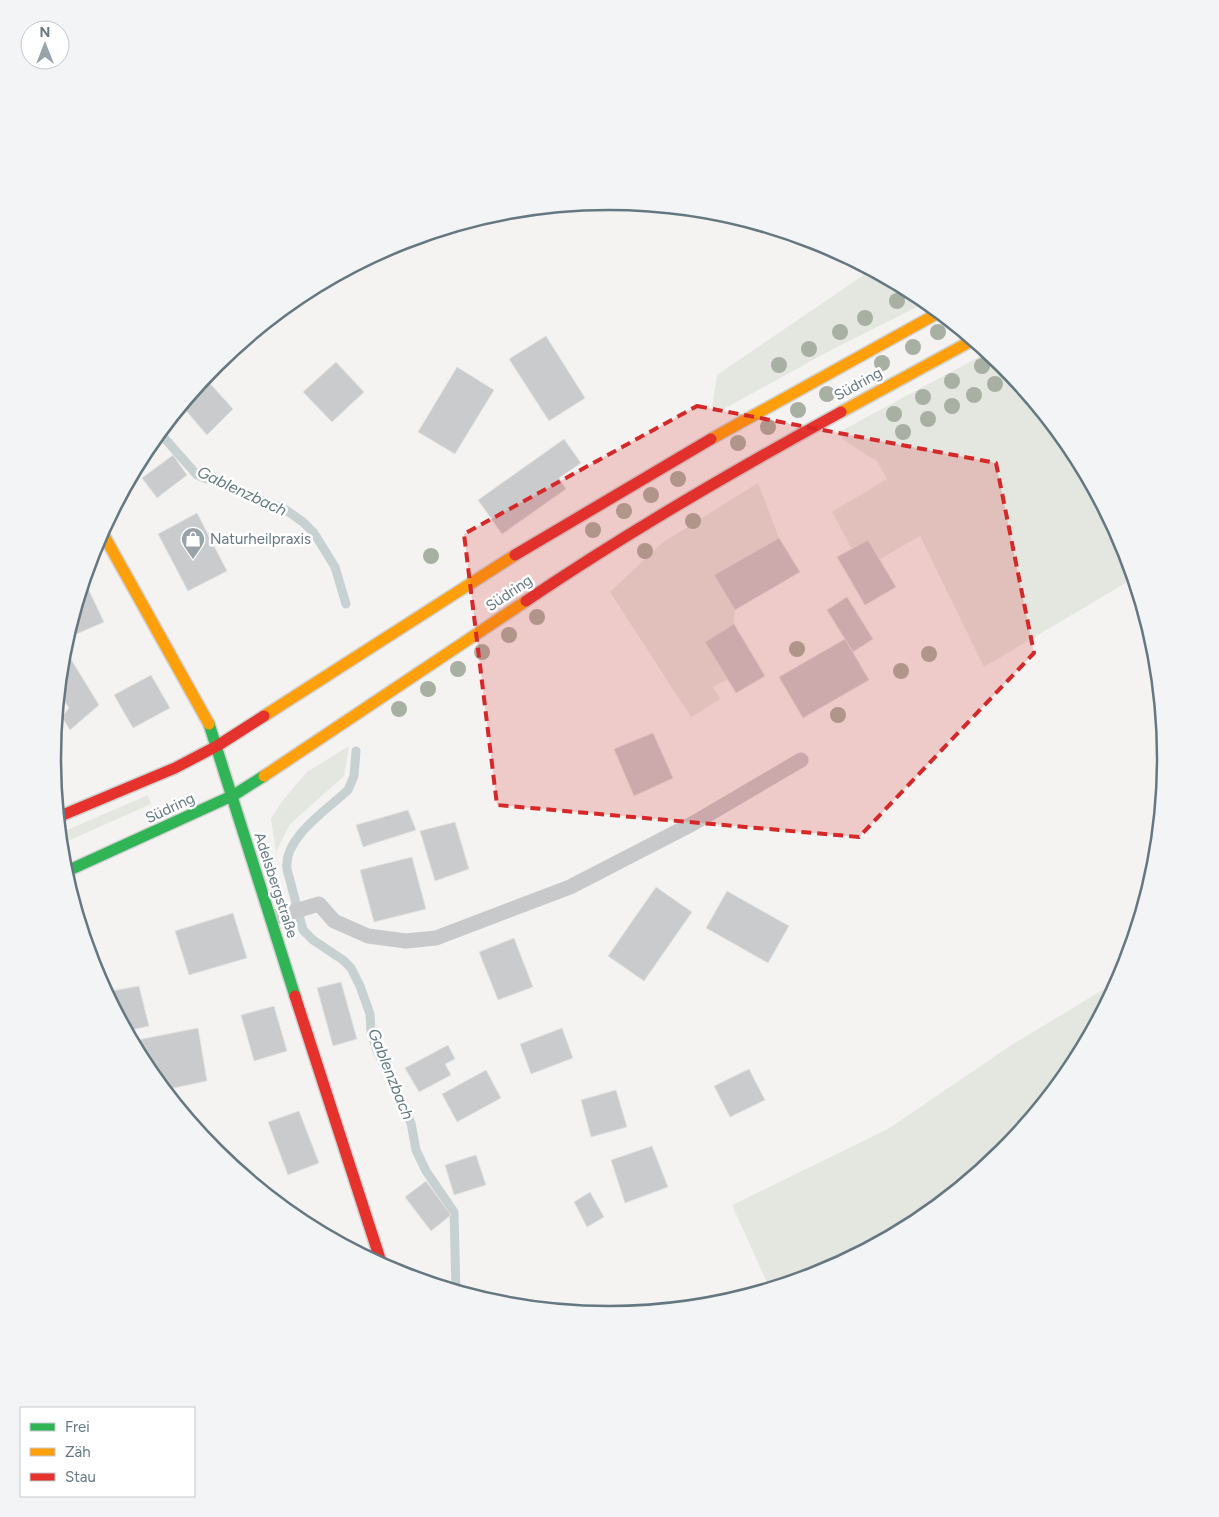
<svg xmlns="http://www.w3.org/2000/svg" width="1219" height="1517" font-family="Figtree,sans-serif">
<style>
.green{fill:#e4e6e0}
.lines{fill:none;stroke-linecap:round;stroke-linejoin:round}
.stream{stroke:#c8d1d2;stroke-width:9}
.building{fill:#cacbcc;stroke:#e3e2e2}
.fast-casing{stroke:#d0d1d2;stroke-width:14}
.slow-casing{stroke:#d0d1d2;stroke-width:14}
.jam-casing{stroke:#d0d1d2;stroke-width:14}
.lane{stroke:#c8c9ca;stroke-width:15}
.fast{stroke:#30b455;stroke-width:11}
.slow{stroke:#ff9f0a;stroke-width:11}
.jam{stroke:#e5322d;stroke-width:11}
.tree{fill:#a8afa3}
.marked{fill:#d62828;fill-opacity:0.2;stroke:#d62828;stroke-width:4;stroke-dasharray:10 6;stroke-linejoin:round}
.labels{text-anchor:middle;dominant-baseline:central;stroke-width:5;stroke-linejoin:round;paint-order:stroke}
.street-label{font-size:15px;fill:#657881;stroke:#fff}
.poi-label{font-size:15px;fill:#657881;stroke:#fff;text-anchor:start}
.water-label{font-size:16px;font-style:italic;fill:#617a7e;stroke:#fff}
.rim{fill:none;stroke:#657881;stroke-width:2.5}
</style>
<rect width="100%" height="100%" fill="#f4f3f2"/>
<g class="green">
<polygon points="871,270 927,302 831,350 720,411 712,407 717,375"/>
<polygon points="988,352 1004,365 1073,449 1124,546 1134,578 984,667 920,536 880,559 868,540 852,549 832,512 887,479 877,461 843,440 841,431"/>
<polygon points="758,483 779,538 715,575 735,610 728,679 713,687 720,699 691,717 610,592 662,543"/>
<polygon points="349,746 344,776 290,824 276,852 271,819 283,800 307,772"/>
<polygon points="148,795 151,804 61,844 60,833"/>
<polygon points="1119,980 1072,1068 1003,1153 919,1222 822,1273 770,1289 732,1205 888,1129 1010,1046"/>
</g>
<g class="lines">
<g class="stream">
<polyline points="160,433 197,475 286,510 303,522 314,533 335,567 346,604"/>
<path d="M356 751 354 776 348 790C327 810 283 838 287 869L303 930 313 940 343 960 351 968 360 986 370 1014 371 1032 376 1048 411 1123 416 1150 426 1171 454 1212 456 1291"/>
</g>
</g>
<g class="building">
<polygon points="546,336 585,398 549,421 509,359"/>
<polygon points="336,362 364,392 332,422 303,392"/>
<polygon points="457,367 494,390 455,454 418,432"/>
<polygon points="205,378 233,409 207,435 182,406"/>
<polygon points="564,439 581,463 559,478 566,489 502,534 478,500"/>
<polygon points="173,455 187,475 157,498 142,478"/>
<polygon points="197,513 227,571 188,591 158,534"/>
<polygon points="779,538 800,572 735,610 714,575"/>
<polygon points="868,540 896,587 865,605 837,557"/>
<polygon points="84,580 104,622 72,636 69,629"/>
<polygon points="847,597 873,639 853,652 827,610"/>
<polygon points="734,624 765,676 736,693 705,642"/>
<polygon points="845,639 869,680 803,718 779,677"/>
<polygon points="64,648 99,705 70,730 62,717 69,708 59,693"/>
<polygon points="151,675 170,708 133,728 114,695"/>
<polygon points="653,733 673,778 634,796 614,749"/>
<polygon points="408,810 416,830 363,847 356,825"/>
<polygon points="455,822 469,869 435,881 420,831"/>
<polygon points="412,857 426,909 374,922 360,870"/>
<polygon points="656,887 692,912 644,981 608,956"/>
<polygon points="727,891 789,926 768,963 706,928"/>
<polygon points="233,913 247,958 189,975 175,931"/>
<polygon points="514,938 533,987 498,1000 479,952"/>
<polygon points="341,982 357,1039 333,1046 317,988"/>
<polygon points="139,986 149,1026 127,1031 106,992"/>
<polygon points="274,1006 287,1051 254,1061 241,1015"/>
<polygon points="198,1028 207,1081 164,1090 146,1068 132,1041"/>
<polygon points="562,1028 573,1058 531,1074 520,1044"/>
<polygon points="448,1045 455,1059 445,1064 451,1075 419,1092 405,1068"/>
<polygon points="749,1069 765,1100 730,1117 714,1086"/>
<polygon points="486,1070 501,1098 457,1122 442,1094"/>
<polygon points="616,1090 627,1127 591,1137 581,1100"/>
<polygon points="299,1111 319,1163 288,1175 268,1122"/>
<polygon points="652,1146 668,1187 625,1203 611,1160"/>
<polygon points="476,1155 486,1185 454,1195 445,1165"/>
<polygon points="426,1181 451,1215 431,1231 405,1197"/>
<polygon points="590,1192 604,1217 587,1227 574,1202"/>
</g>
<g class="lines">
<g class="fast-casing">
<g id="fast">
<polyline points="209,724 295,996"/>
<polyline points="65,872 234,795 264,776"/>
</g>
</g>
<g class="slow-casing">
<g id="slow">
<polyline points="841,412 973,340"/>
<polyline points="711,439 940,312"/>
<polyline points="102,532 209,724"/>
<polyline points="264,716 515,555"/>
<polyline points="264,776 526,601"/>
</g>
</g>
<g class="jam-casing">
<g id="jam">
<polyline points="515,555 711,439"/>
<path d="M526 601C628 532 733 471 841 412"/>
<polyline points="58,817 175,768 217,746 264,716"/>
<polyline points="295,996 382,1265"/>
</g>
</g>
<polyline class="lane" points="272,918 319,904 334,921 368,936 406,941 436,938 570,887 692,824 801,760"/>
<use href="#fast" class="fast"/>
<use href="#slow" class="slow"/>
<use href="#jam" class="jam"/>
</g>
<g class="tree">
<circle cx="897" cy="301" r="8"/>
<circle cx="865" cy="318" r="8"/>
<circle cx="840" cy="332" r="8"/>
<circle cx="938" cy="332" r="8"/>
<circle cx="913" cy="347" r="8"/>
<circle cx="809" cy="349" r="8"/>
<circle cx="882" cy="363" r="8"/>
<circle cx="779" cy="365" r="8"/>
<circle cx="982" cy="366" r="8"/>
<circle cx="952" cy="381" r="8"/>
<circle cx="995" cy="384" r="8"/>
<circle cx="827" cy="394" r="8"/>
<circle cx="974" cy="395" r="8"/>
<circle cx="923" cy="397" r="8"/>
<circle cx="952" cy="406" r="8"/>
<circle cx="798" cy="410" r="8"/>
<circle cx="894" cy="414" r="8"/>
<circle cx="928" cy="419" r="8"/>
<circle cx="768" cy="427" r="8"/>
<circle cx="903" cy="432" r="8"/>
<circle cx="738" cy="443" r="8"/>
<circle cx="678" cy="479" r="8"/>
<circle cx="651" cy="495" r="8"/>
<circle cx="624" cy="511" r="8"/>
<circle cx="693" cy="521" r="8"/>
<circle cx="593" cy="530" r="8"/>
<circle cx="645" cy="551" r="8"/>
<circle cx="431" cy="556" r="8"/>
<circle cx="537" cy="617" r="8"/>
<circle cx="509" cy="635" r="8"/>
<circle cx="797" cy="649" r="8"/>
<circle cx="482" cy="652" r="8"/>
<circle cx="929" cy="654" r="8"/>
<circle cx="458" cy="669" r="8"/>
<circle cx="901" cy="671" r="8"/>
<circle cx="428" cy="689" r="8"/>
<circle cx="399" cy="709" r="8"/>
<circle cx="838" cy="715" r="8"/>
</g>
<path class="marked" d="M697 406 996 463 1034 653 859 837 497 805 464 534Z"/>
<defs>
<g id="shop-pin" transform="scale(1.25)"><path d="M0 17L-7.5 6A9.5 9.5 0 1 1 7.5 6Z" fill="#97a3a9" stroke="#fff"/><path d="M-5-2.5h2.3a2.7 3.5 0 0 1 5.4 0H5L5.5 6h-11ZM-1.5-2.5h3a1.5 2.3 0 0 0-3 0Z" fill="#fff"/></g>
</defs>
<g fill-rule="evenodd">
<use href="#shop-pin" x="193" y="539"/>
</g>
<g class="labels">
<g class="street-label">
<text transform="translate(858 384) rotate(-29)">Südring</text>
<text transform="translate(509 593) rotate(-34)">Südring</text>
<text transform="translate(170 808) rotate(-25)">Südring</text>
<text transform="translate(276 885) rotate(72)">Adelsbergstraße</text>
</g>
<g class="poi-label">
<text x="210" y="539">Naturheilpraxis</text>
</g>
<g class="water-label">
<text transform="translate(242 491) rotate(25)">Gablenzbach</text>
<text transform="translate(391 1074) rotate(68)">Gablenzbach</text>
</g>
</g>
<path d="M0 0H1219V1517H0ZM61 758a548 548 0 1 1 1096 0a548 548 0 1 1-1096 0Z" fill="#f3f4f5" fill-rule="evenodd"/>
<path class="rim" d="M61 758a548 548 0 1 1 1096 0a548 548 0 1 1-1096 0Z"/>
<rect x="20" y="1407" width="175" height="90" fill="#ffffff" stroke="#c1c9cd"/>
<rect x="30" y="1423" width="25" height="8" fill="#30b455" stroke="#c1c9cd"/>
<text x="65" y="1432" font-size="15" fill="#657881">Frei</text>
<rect x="30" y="1448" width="25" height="8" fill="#ff9f0a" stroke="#c1c9cd"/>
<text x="65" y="1457" font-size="15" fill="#657881">Zäh</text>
<rect x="30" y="1473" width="25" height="8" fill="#e5322d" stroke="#c1c9cd"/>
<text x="65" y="1482" font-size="15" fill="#657881">Stau</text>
<g transform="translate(45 45)"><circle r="24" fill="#ffffff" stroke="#c1c9cd"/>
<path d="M0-4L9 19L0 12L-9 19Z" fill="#97a3a9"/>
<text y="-8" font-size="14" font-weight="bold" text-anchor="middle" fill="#657881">N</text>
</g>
</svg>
